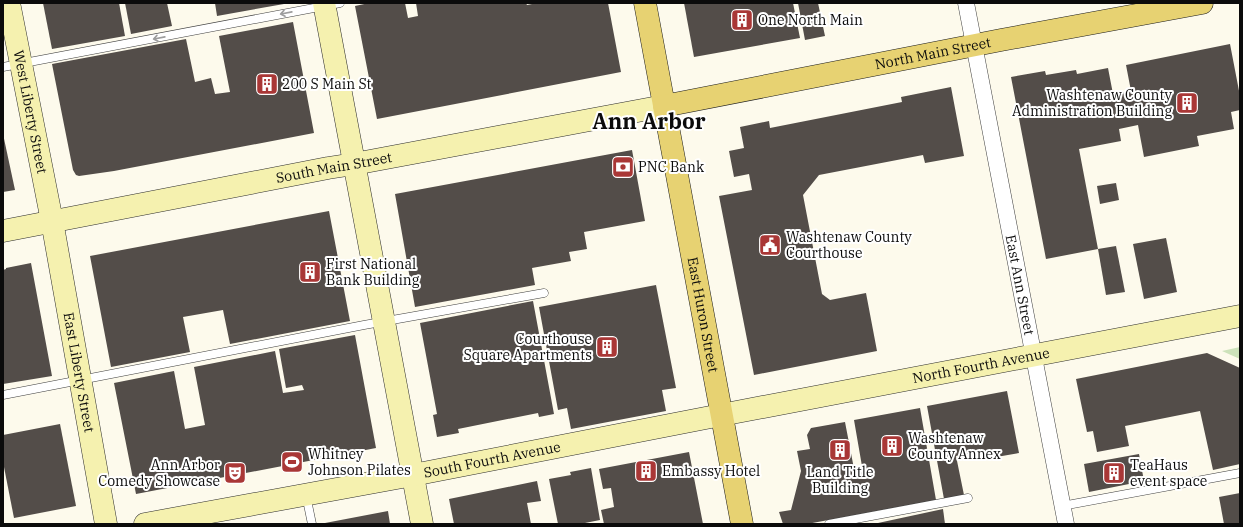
<svg xmlns="http://www.w3.org/2000/svg" width="1243" height="527" font-family="'IBM Plex Serif',serif">
<style>
.green{fill:#cde2ba}
.building{fill:#534d49}
.lines{fill:none;stroke-linecap:round;stroke-linejoin:round}
.lane-casing{stroke:#3e3e3e;stroke-width:9}
.street-casing{stroke:#3e3e3e;stroke-width:17}
.secondary-casing{stroke:#2d2d2d;stroke-width:23}
.primary-casing{stroke:#1c1c1c;stroke-width:23}
.lane{stroke:#fff;stroke-width:8}
.street{stroke:#fff;stroke-width:16}
.secondary{stroke:#f5f1af;stroke-width:22}
.primary{stroke:#e7d272;stroke-width:22}
.oneway{stroke:#9d9d9d}
.labels{text-anchor:middle;dominant-baseline:central;stroke-width:4;stroke-linejoin:round;paint-order:stroke}
.poi-label{font-size:14px;fill:#0b0b0b;stroke:#fff;text-anchor:start}
.street-label{font-size:14px;fill:#0b0b0b;stroke:#fff}
.town-label{font-size:22px;font-weight:bold;fill:#0b0b0b;stroke:#fff}
</style>
<rect width="100%" height="100%" fill="#fdfaec"/>
<polygon class="green" points="1240,347 1240,359 1222,351"/>
<g class="building">
<polygon points="43,3 119,3 125,36 52,49"/>
<polygon points="125,3 167,3 172,26 131,34"/>
<polygon points="215,3 284,3 284,4 217,16"/>
<polygon points="369,3 405,3 408,18 418,16 416,3 526,3 527,5 537,3 608,3 621,72 377,119 355,6"/>
<polygon points="684,3 793,3 800,38 694,57"/>
<polygon points="798,3 818,3 825,36 805,40"/>
<polygon points="293,22 314,133 114,171 79,176 76,175 73,170 52,64 186,39 195,82 211,78 215,94 230,92 219,36"/>
<polygon points="1230,44 1240,96 1240,110 1231,112 1234,129 1197,136 1199,146 1144,157 1138,125 1119,129 1121,141 1079,149 1098,249 1046,259 1011,77 1045,71 1046,75 1076,70 1077,74 1108,68 1113,94 1131,91 1126,65"/>
<polygon points="951,87 964,156 925,163 923,155 819,175 803,195 822,294 830,300 866,293 877,351 754,375 719,196 752,190 749,174 734,177 729,151 744,148 740,127 769,121 770,128 902,102 901,97"/>
<polygon points="3,134 15,190 3,192"/>
<polygon points="632,150 645,221 584,232 587,249 569,252 571,261 532,268 535,285 415,307 395,194"/>
<polygon points="1116,183 1119,200 1100,204 1097,186"/>
<polygon points="329,211 350,321 230,344 223,310 183,317 190,352 111,367 90,256"/>
<polygon points="1166,238 1177,292 1144,299 1133,244"/>
<polygon points="1116,246 1125,292 1106,295 1098,249"/>
<polygon points="31,263 52,376 3,384 3,270 6,269 6,268"/>
<polygon points="656,285 676,388 662,390 666,411 571,429 567,408 558,410 539,307"/>
<polygon points="533,301 554,414 539,417 538,413 458,429 459,433 437,437 433,415 437,414 420,323"/>
<polygon points="355,335 376,448 136,494 114,383 174,371 185,429 205,425 194,367 275,351 283,393 304,390 302,385 286,388 279,349"/>
<polygon points="1207,353 1240,368 1240,464 1213,470 1200,411 1125,426 1129,446 1097,452 1093,431 1087,432 1076,379"/>
<polygon points="1007,391 1019,453 979,460 977,452 956,456 964,495 944,499 927,406"/>
<polygon points="920,408 936,500 807,524 783,524 779,512 791,510 801,471 797,451 810,449 807,435 811,428 845,422 855,474 863,472 854,420"/>
<polygon points="60,424 76,506 14,518 3,462 3,435"/>
<polygon points="689,452 703,524 604,524 601,510 614,507 611,488 603,489 599,469"/>
<polygon points="1139,454 1144,481 1089,492 1084,464"/>
<polygon points="591,468 600,520 580,524 558,524 549,479 571,475 570,472"/>
<polygon points="537,481 541,501 527,503 531,524 454,524 449,499"/>
<polygon points="1240,493 1240,524 1224,524 1219,497"/>
<polygon points="943,509 945,524 878,524 878,523"/>
<polygon points="388,511 390,524 325,524 325,523"/>
</g>
<g class="lines">
<g class="lane-casing">
<g id="lane">
<polyline points="3,67 340,3"/>
<polyline points="3,395 364,325 544,293"/>
<polyline points="306,495 312,524"/>
<polyline points="1062,506 1240,473"/>
<polyline points="829,524 968,498"/>
</g>
</g>
<g class="street-casing">
<g id="street">
<path id="s1" d="M966 3 1066 524"/>
</g>
</g>
<g class="secondary-casing">
<g id="secondary">
<path id="s2" d="M9 3 52 221 106 524"/>
<polyline points="324,3 422,524"/>
<path id="s3" d="M3 231 328 168 354 164 664 106"/>
<path id="s4" d="M145 524 413 475 721 415 1240 316"/>
</g>
</g>
<g class="primary-casing">
<g id="primary">
<path id="s5" d="M645 3 742 524"/>
<path id="s6" d="M664 106 1001 40 1202 3"/>
</g>
</g>
<use href="#lane" class="lane"/>
<use href="#street" class="street"/>
<use href="#secondary" class="secondary"/>
<use href="#primary" class="primary"/>
</g>
<defs><path id="oneway-shaft" d="M-6 0H5M1.5-3L5.5 0L1.5 3" fill="none" stroke-width="1.6" stroke-linecap="round" stroke-linejoin="round"/></defs>
<g class="oneway">
<use href="#oneway-shaft" transform="translate(286 13) rotate(169)"/>
<use href="#oneway-shaft" transform="translate(159 38) rotate(169)"/>
</g>
<defs>
<g id="building-square" transform="scale(1.15)"><rect x="-9" y="-9" width="18" height="18" rx="4" fill="#a93736" stroke="#fff"/><path d="M-4-6H4V6H1V3H-1V6H-4ZM-2.5-4.3h1.7v1.8h-1.7ZM.8-4.3h1.7v1.8H.8ZM-2.5-1h1.7V.8h-1.7ZM.8-1h1.7V.8H.8Z" fill="#fff"/></g>
<g id="bank-square" transform="scale(1.15)"><rect x="-9" y="-9" width="18" height="18" rx="4" fill="#a93736" stroke="#fff"/><path d="M-6-4H6V4H-6ZM0-2.3a2.3 2.3 0 1 0 0 4.6a2.3 2.3 0 1 0 0-4.6Z" fill="#fff"/></g>
<g id="civic-square" transform="scale(1.15)"><rect x="-9" y="-9" width="18" height="18" rx="4" fill="#a93736" stroke="#fff"/><path d="M-.6-6.5H3V-4.5H.6V-3L4-1V1h2V6H-6V1h2V-1L-.6-3ZM-1.2 2.5V6h2.4V2.5Z" fill="#fff"/></g>
<g id="stadium-square" transform="scale(1.15)"><rect x="-9" y="-9" width="18" height="18" rx="4" fill="#a93736" stroke="#fff"/><path d="M0-5a6.5 5 0 1 0 0 10a6.5 5 0 1 0 0-10ZM-3.5-1.8h7v3.6h-7Z" fill="#fff"/></g>
<g id="theatre-square" transform="scale(1.15)"><rect x="-9" y="-9" width="18" height="18" rx="4" fill="#a93736" stroke="#fff"/><path d="M-5-5.5Q0-4 5-5.5V0Q5 5 0 6Q-5 5-5 0ZM-3.3-2.5H-1v1.5H-3.3ZM1-2.5H3.3v1.5H1ZM-2.8 1Q0 5.5 2.8 1Z" fill="#fff"/></g>
</defs>
<g fill-rule="evenodd">
<use href="#building-square" x="742" y="20"/>
<use href="#building-square" x="267" y="84"/>
<use href="#building-square" x="1187" y="103"/>
<use href="#bank-square" x="623" y="167"/>
<use href="#civic-square" x="770" y="245"/>
<use href="#building-square" x="310" y="272"/>
<use href="#building-square" x="607" y="347"/>
<use href="#building-square" x="892" y="446"/>
<use href="#building-square" x="840" y="450"/>
<use href="#stadium-square" x="292" y="462"/>
<use href="#building-square" x="646" y="471"/>
<use href="#theatre-square" x="235" y="473"/>
<use href="#building-square" x="1114" y="473"/>
</g>
<g class="labels">
<g class="poi-label">
<text x="758" y="20">One North Main</text>
<text x="282" y="84">200 S Main St</text>
<text x="1172" y="95" text-anchor="end">Washtenaw County<tspan x="1172" dy="16">Administration Building</tspan></text>
<text x="638" y="167">PNC Bank</text>
<text x="786" y="237">Washtenaw County<tspan x="786" dy="16">Courthouse</tspan></text>
<text x="326" y="264">First National<tspan x="326" dy="16">Bank Building</tspan></text>
<text x="592" y="339" text-anchor="end">Courthouse<tspan x="592" dy="16">Square Apartments</tspan></text>
<text x="908" y="438">Washtenaw<tspan x="908" dy="16">County Annex</tspan></text>
<text x="308" y="454">Whitney<tspan x="308" dy="16">Johnson Pilates</tspan></text>
<text x="220" y="465" text-anchor="end">Ann Arbor<tspan x="220" dy="16">Comedy Showcase</tspan></text>
<text x="1130" y="465">TeaHaus<tspan x="1130" dy="16">event space</tspan></text>
<text x="662" y="471">Embassy Hotel</text>
<text x="840" y="472" text-anchor="middle">Land Title<tspan x="840" dy="16">Building</tspan></text>
</g>
<g class="street-label">
<text stroke="none"><textPath href="#s6" startOffset="274">North Main Street</textPath></text>
<text stroke="none"><textPath href="#s2" startOffset="111">West Liberty Street</textPath></text>
<text stroke="none"><textPath href="#s3" startOffset="337">South Main Street</textPath></text>
<text stroke="none"><textPath href="#s1" startOffset="287">East Ann Street</textPath></text>
<text stroke="none"><textPath href="#s5" startOffset="317">East Huron Street</textPath></text>
<text stroke="none"><textPath href="#s4" startOffset="851">North Fourth Avenue</textPath></text>
<text stroke="none"><textPath href="#s2" startOffset="376">East Liberty Street</textPath></text>
<text stroke="none"><textPath href="#s4" startOffset="353">South Fourth Avenue</textPath></text>
</g>
<g class="town-label">
<text x="649" y="120">Ann Arbor</text>
</g>
</g>
<rect width="1243" height="527" fill="none" stroke="#0b0b0b" stroke-width="8"/>
</svg>
